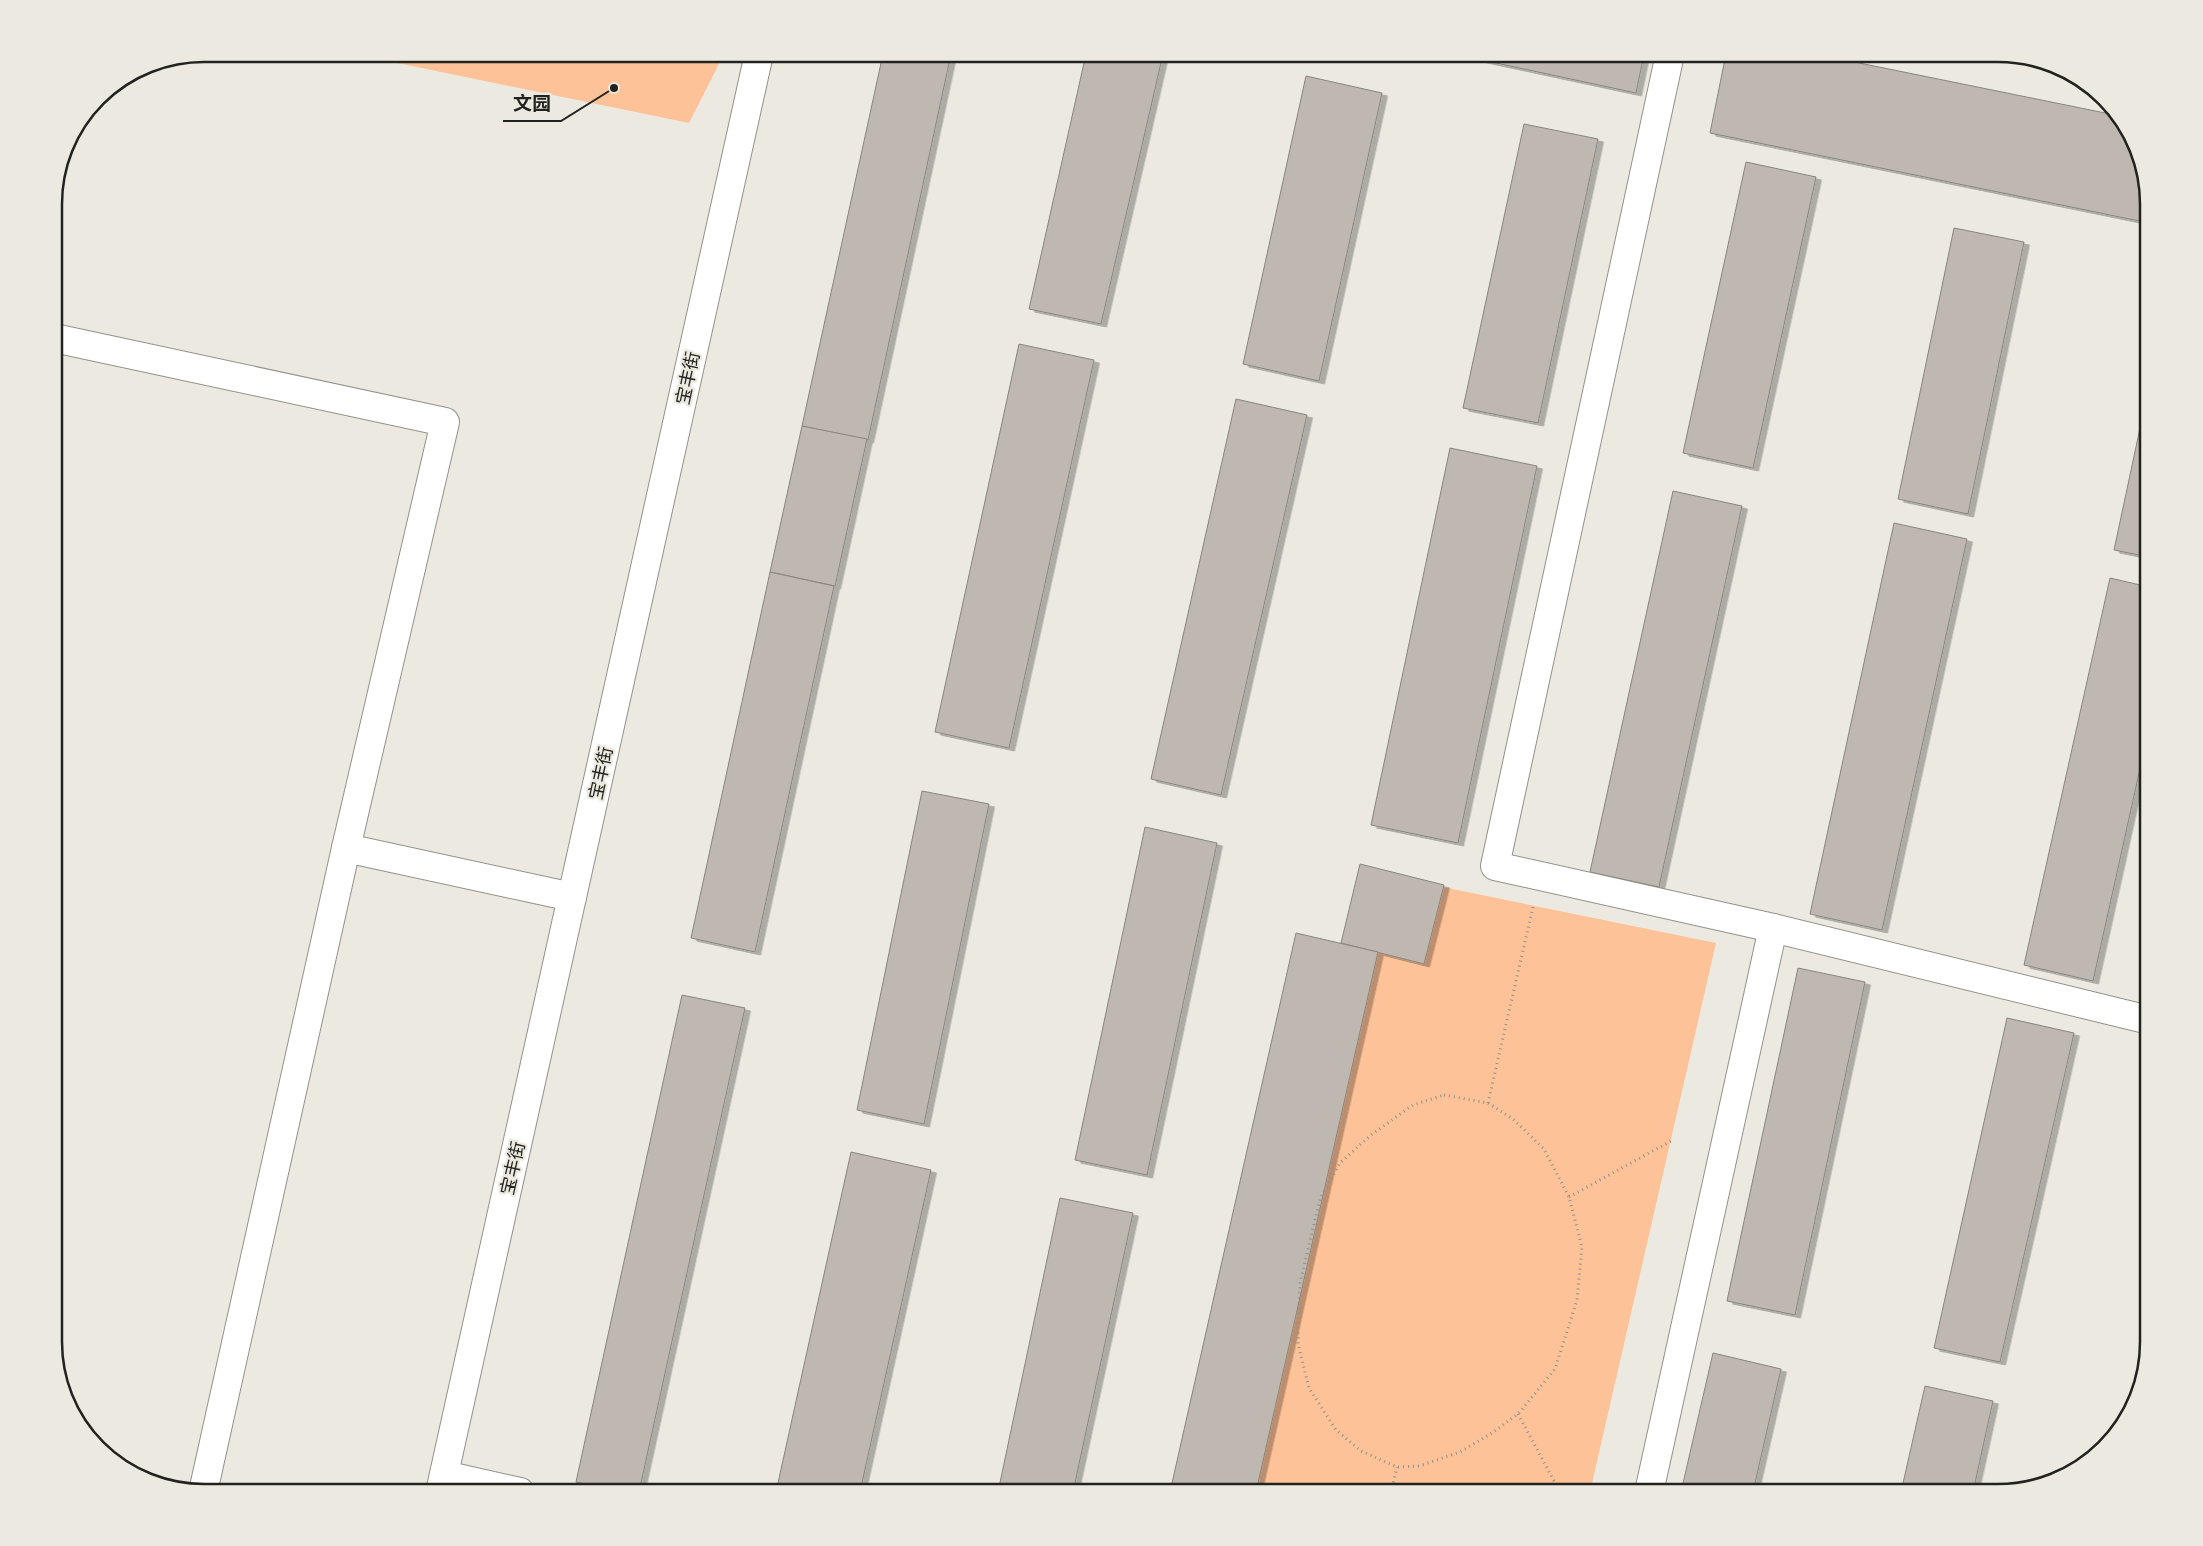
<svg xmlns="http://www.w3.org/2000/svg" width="2203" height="1546" font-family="'Noto Sans','Noto Sans SC',sans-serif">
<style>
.green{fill:#fec298}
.building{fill:#beb8b0;stroke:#89847d;filter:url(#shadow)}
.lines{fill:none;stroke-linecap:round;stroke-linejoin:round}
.minor-casing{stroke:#939189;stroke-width:30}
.path{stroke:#919088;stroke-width:3;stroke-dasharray:1 4;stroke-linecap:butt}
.minor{stroke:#fff;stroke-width:28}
.labels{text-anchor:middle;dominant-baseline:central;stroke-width:4.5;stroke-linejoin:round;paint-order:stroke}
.street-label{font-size:18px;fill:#22221e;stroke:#eceae0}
.rim{fill:none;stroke:#22221e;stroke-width:2.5}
.leader{fill:none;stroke:#22221e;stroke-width:2}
.callout-dot{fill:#22221e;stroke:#eceae0;stroke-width:2}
.callout-label{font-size:19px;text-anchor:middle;font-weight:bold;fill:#22221e;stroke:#eceae0;stroke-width:4.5;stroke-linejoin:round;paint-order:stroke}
</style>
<defs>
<filter id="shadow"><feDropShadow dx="5.5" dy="3" stdDeviation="0" flood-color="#0004"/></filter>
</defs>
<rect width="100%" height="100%" fill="#eceae0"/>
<g class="green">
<polygon points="354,54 724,54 689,123"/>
<polygon points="1384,875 1716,943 1590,1492 1195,1492 1318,945 1363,956"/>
</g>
<g class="building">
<polygon points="883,54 951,54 868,440 802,426"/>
<polygon points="1086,54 1163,54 1101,324 1029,309"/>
<polygon points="1454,54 1644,54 1636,93"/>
<polygon points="1726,54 1815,54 2115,115 2134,138 2149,204 2149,223 1710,133"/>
<polygon points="1306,76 1382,93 1319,381 1243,364"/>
<polygon points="1524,124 1598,139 1538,423 1463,408"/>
<polygon points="1746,162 1816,177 1753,468 1683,453"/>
<polygon points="1954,228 2024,242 1968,514 1898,499"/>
<polygon points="1019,344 1094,360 1009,748 935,732"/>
<polygon points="2149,386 2149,557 2114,550"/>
<polygon points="1236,399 1307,415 1221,795 1151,779"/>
<polygon points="802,426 867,439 835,586 770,572"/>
<polygon points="1450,448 1537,466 1458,843 1371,825"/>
<polygon points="1673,491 1742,506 1659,887 1590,872"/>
<polygon points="1894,523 1967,539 1882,930 1810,914"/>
<polygon points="770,572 834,586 755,952 691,938"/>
<polygon points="2110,578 2149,587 2149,728 2093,981 2024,965"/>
<polygon points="922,791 989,804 924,1124 857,1110"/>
<polygon points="1145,827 1217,843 1147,1175 1075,1160"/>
<polygon points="1360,864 1444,885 1424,964 1341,943"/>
<polygon points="1296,933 1378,952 1256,1492 1170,1492"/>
<polygon points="1798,968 1865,982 1795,1315 1727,1301"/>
<polygon points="682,995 745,1008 639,1492 624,1492 576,1482"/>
<polygon points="2007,1018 2074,1033 2000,1362 1934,1348"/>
<polygon points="851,1152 931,1170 860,1492 776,1492"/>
<polygon points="1060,1198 1133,1213 1073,1492 998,1492"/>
<polygon points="1713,1353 1781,1369 1753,1492 1681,1492"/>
<polygon points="1925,1386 1993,1401 1973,1492 1901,1492"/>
</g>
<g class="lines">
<g class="minor-casing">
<g id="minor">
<polyline points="1670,54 1495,866 1773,928 2149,1020"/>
<polyline points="54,338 445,422 346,848 203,1492"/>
<polyline points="346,848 572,897"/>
<polyline points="444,1475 520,1492"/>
<polyline points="440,1492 759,54"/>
<polyline points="1649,1492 1773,928"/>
</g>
</g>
<g class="path">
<polygon points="1444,1095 1488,1103 1513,1119 1544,1149 1569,1197 1582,1247 1577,1300 1555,1369 1518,1414 1492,1433 1460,1452 1419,1466 1397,1467 1361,1451 1336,1430 1309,1388 1298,1344 1300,1283 1320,1199 1340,1163 1371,1135 1413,1105"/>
<polyline points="1488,1103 1533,907"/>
<polyline points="1569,1197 1671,1141"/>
<polyline points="1518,1414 1560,1492"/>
<polyline points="1391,1492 1397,1467"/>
</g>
<use href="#minor" class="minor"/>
</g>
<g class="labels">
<g class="street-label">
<text transform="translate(687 378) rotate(-78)">宝丰街</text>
<text transform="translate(600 773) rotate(-78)">宝丰街</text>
<text transform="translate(512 1168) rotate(-77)">宝丰街</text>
</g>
</g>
<path d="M0 0H2203V1546H0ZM204 62H1998A142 142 0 0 1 2140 204V1342A142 142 0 0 1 1998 1484H204A142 142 0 0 1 62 1342V204A142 142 0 0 1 204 62Z" fill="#eceae0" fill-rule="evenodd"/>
<path class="rim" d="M204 62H1998A142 142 0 0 1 2140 204V1342A142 142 0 0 1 1998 1484H204A142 142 0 0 1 62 1342V204A142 142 0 0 1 204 62Z"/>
<path class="leader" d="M614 88L561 121H503"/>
<circle class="callout-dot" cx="614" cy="88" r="5"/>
<g class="callout-label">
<text x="532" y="110">文园</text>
</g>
</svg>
